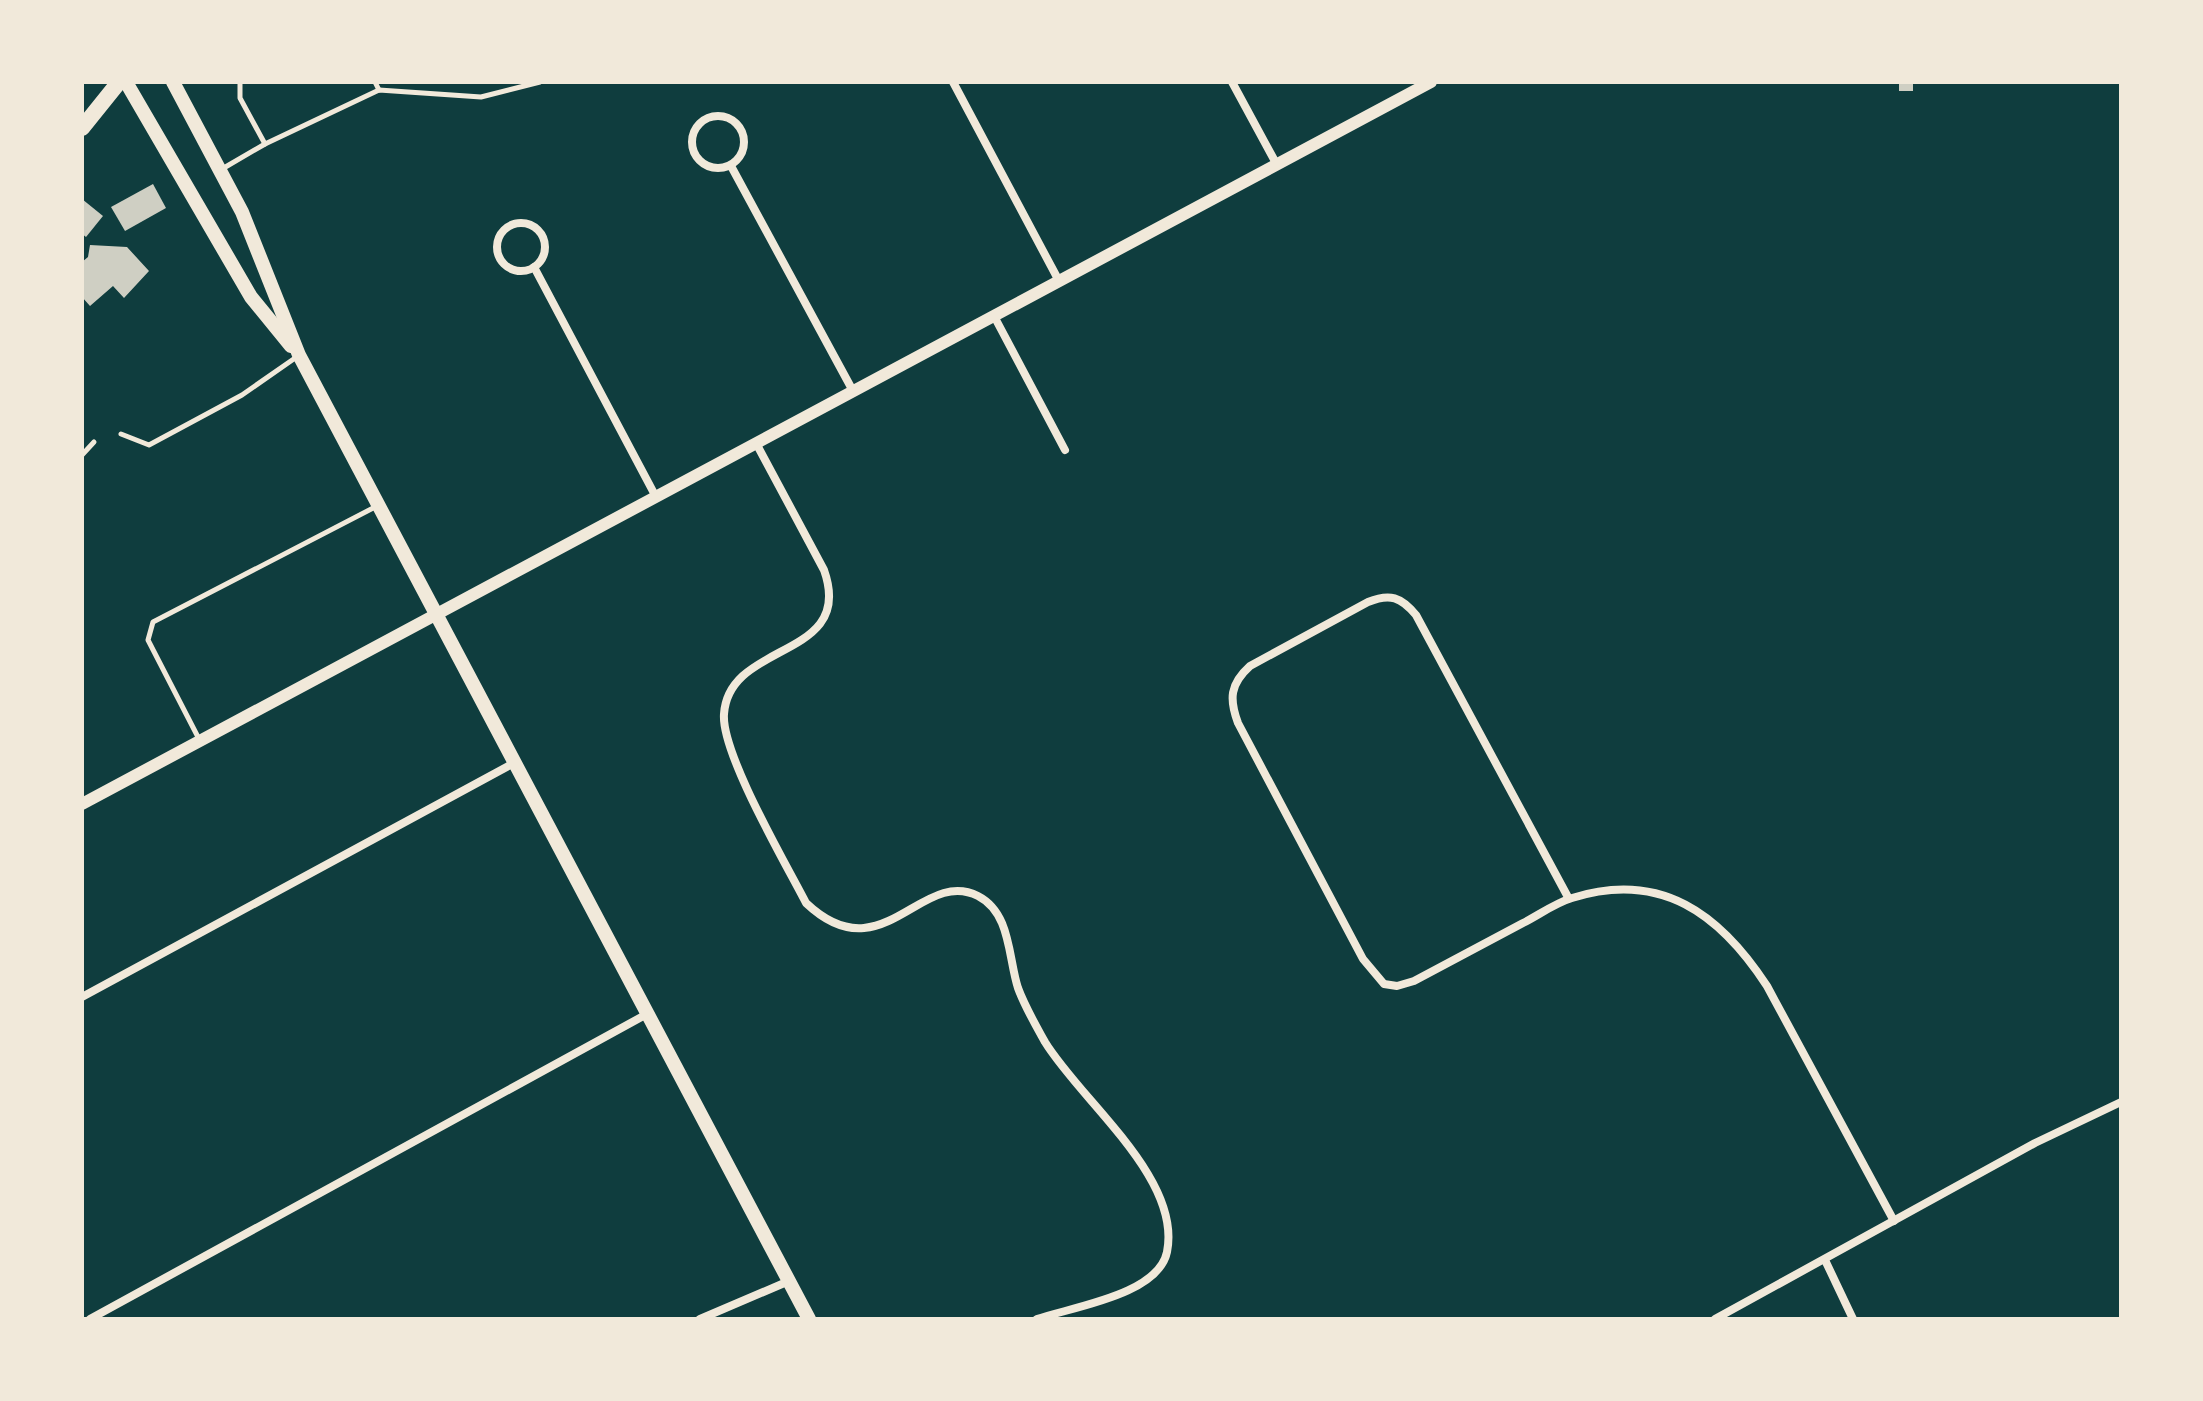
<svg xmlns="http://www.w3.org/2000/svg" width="2203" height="1401" font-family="'Source Serif 4',serif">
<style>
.building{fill:#cfcfc3}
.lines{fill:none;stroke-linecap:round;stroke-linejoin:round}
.service{stroke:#f1e9da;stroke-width:5}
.minor{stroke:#f1e9da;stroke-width:8}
.tertiary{stroke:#f1e9da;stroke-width:12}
.secondary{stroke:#f1e9da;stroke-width:14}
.primary{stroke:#f1e9da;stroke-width:16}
</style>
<rect width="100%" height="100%" fill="#0f3d3e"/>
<g class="building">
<rect x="1899" y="82" width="14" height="9"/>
<polygon points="153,184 166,208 125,231 111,207"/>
<polygon points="82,199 103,216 86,237 82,234"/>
<polygon points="90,245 127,247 149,271 124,298 113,286 90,306 82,297 82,262 88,257"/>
</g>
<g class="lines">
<g class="service">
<polyline points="240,82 240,98 265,144"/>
<polyline points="375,82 379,90"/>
<polyline points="222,169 265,144 379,90 481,97 540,82"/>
<polyline points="121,434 149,445 242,395 298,356"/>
<polyline points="82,455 94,442"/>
<polyline points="199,739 148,640 153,622 377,506"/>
</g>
<g class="minor">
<polyline points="953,82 1059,281"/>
<polyline points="1232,82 1277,165"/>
<circle cx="718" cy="142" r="26"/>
<polyline points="731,166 853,391"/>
<circle cx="521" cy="247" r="24"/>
<polyline points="534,267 656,497"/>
<polyline points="994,316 1065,450"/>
<path d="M756 443 824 570C856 660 729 640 724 714 721 753 786 864 806 903 882 975 921 867 978 896 1011 913 1008 957 1018 988 1025 1007 1035 1024 1045 1042 1081 1101 1182 1178 1167 1252 1158 1295 1072 1307 1037 1319"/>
<path d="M1569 899 1416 615C1401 597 1390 593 1368 602L1250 666C1230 684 1229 699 1238 723L1363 959 1384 984 1397 986 1414 981C1450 962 1487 942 1523 923 1539 915 1555 903 1572 898 1661 870 1720 914 1767 986L1894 1221"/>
<polyline points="82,997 514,763"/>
<polyline points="1825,1260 1853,1319"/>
<polyline points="90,1319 647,1014"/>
<polyline points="700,1319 789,1281"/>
<polyline points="1715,1319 2035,1143 2121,1102"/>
</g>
<polyline class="tertiary" points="82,804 1431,82"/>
<g class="secondary">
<polyline points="126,82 251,297 291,346"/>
<polyline points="173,82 242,212 299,355 809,1319"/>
</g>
<polyline class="primary" points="82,128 119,82"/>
</g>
<rect width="2203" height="1401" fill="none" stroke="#f1e9da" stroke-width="168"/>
</svg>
